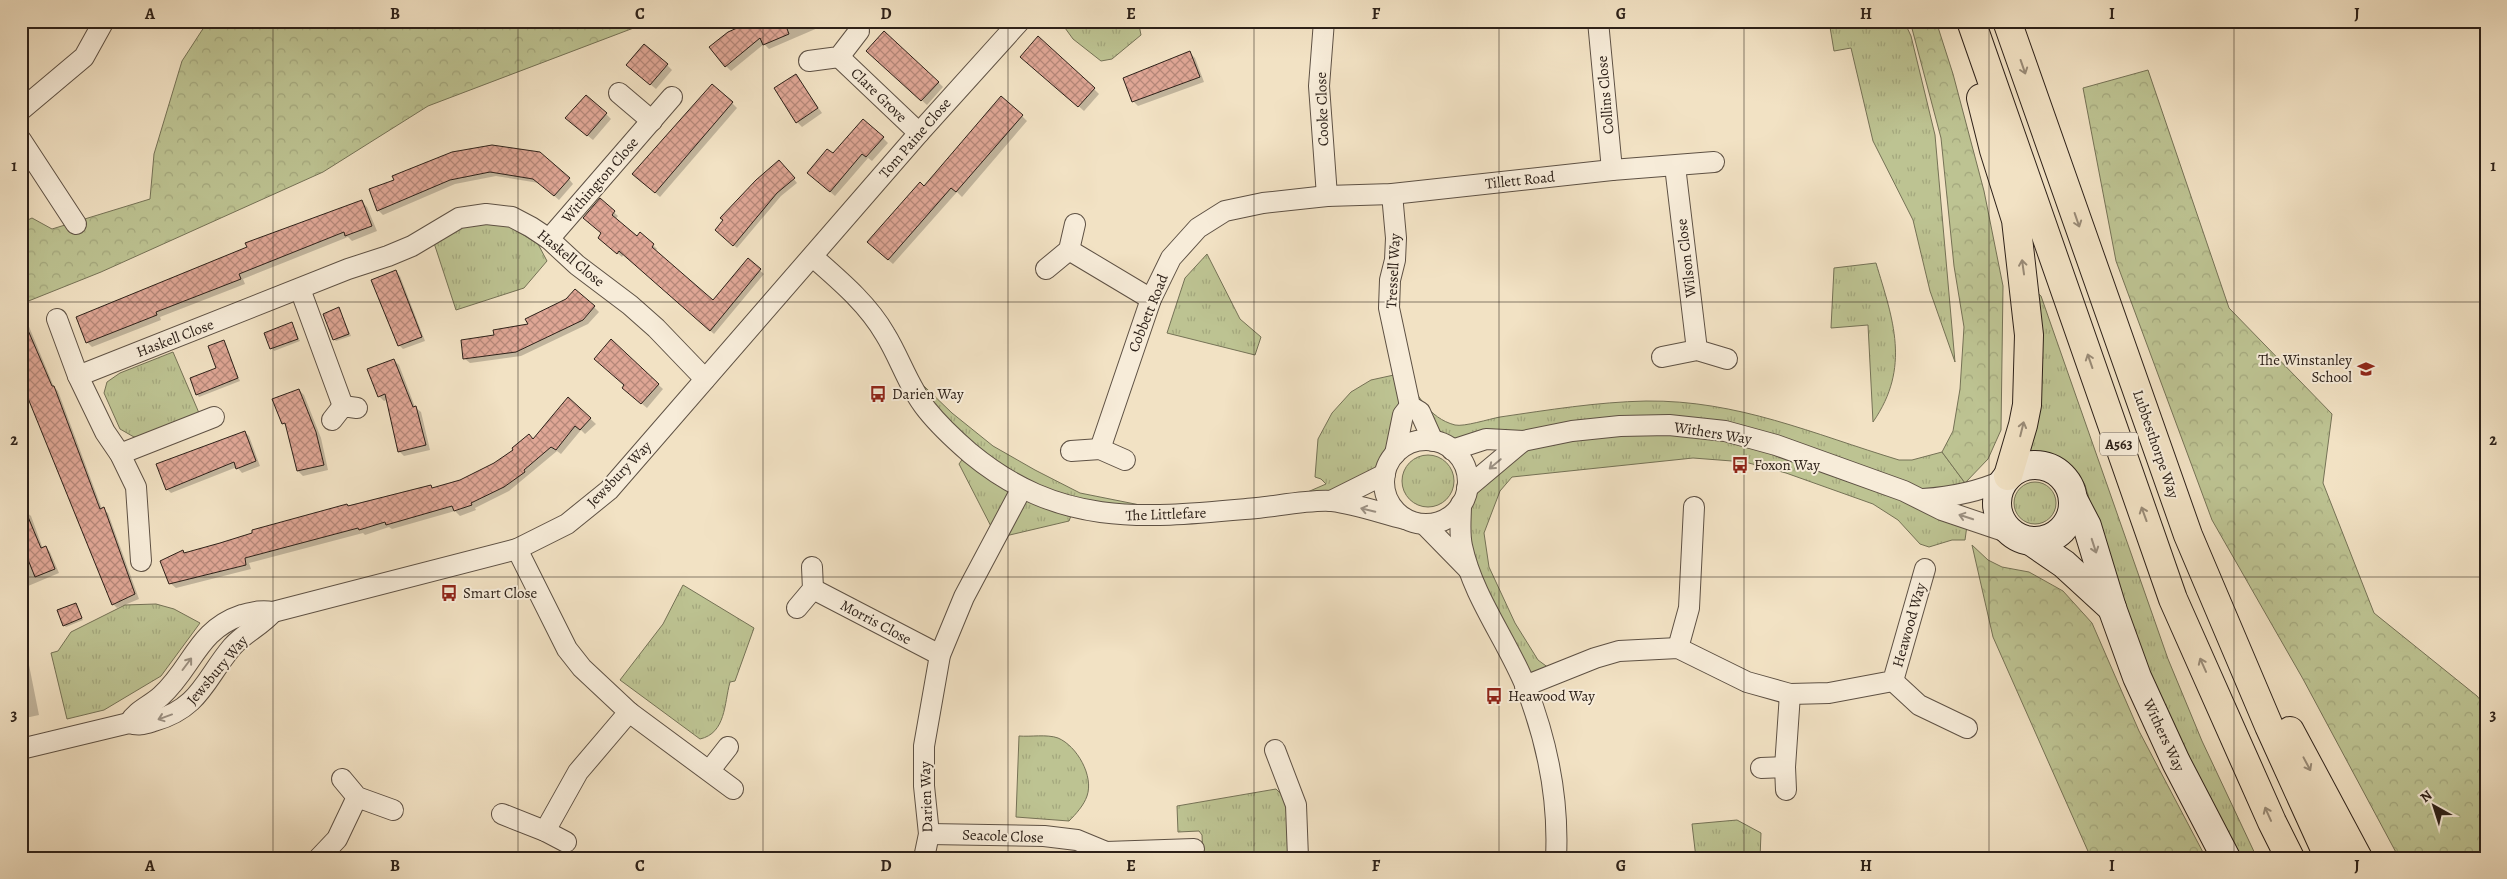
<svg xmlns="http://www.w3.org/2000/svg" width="2507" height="879" font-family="Alegreya,serif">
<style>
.grass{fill:url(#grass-tufts);stroke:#757256}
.forest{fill:url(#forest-crowns);stroke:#757256}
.shadow{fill:#0003}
.building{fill:url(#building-cross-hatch);stroke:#2d2119}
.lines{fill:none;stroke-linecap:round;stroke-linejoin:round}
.street-casing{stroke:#5e5144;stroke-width:22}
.secondary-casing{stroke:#2d2119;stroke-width:30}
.highway-casing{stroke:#2d2119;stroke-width:30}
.street{stroke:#f7ecd9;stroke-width:20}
.secondary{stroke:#f7ecd9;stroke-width:28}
.highway{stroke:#f2e2c4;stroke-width:28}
.oneway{stroke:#998b77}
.oneway2{stroke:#9c9183}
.grid{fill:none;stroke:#2d2119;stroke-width:1;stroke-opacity:0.55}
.labels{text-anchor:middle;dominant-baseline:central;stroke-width:4;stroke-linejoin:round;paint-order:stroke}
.shield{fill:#f7ecd9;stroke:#6a5e53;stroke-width:1}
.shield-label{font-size:14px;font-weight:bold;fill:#2d2119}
.street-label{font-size:15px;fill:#2d2119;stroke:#f7ecd9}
.poi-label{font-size:15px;fill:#2d2119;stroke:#f7ecd9;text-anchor:start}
.neatline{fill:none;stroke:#2d2119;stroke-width:2}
.grid-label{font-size:16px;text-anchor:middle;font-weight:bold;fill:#2d2119}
</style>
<defs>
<pattern id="grass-tufts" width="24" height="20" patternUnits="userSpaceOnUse" patternTransform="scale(1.25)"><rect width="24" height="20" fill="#bdc392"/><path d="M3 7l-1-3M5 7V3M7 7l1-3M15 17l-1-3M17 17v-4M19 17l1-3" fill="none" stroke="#a3a77d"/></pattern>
<pattern id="forest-crowns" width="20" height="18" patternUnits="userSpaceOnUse" patternTransform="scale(1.25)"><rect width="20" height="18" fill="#bdc392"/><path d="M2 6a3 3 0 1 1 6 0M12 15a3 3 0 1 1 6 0" fill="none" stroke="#a3a77d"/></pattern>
<pattern id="building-cross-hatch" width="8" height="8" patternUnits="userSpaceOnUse" patternTransform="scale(1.25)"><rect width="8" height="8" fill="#dfa695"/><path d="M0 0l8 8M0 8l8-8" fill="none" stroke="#b58779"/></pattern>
</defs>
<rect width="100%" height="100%" fill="#f2e2c4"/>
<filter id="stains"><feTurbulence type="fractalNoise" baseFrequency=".004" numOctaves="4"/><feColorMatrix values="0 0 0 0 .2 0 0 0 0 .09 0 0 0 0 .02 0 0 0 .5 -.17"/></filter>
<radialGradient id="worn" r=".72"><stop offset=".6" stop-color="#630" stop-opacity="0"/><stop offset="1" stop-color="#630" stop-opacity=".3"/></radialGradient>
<g class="grass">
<polygon points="1060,21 1134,21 1139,25 1141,35 1112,59 1101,61 1073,39"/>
<polygon points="1829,21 1904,21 1911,36 1935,135 1955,362 1930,291 1913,220 1873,141 1851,48 1834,51"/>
<polygon points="469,223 506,224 538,244 547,261 524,288 456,310 434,243"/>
<polygon points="1207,254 1240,319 1261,337 1255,355 1167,333 1185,278"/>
<path d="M1876 263C1893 320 1911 367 1873 422L1868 325 1831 328 1834 268Z"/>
<path d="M2032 288 2041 296 2168 659 2202 741 2257 858H2233L2183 762 2107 559 2085 485C2072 461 2052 450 2025 451Z"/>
<polygon points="173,352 199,413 154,433 134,437 120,429 104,393 107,382 120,373"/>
<polygon points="901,364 952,413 993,446 1035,470 1080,493 1160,509 1074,508 1069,521 997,538 959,464 968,451"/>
<path d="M1403 373C1418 394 1428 418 1455 425 1464 427 1489 419 1500 417 1548 410 1597 402 1646 401 1738 400 1813 434 1899 460H1912L1942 452 1965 483 1949 497 1968 518 1965 540H1952L1929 547 1920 544 1898 520 1873 504 1786 473 1745 462 1693 458 1512 477 1500 491 1484 533 1489 567 1515 623 1538 660 1557 674 1525 686 1469 571 1461 504 1523 441 1452 450 1433 441 1410 406 1385 474 1331 501 1273 507 1326 484 1321 479 1315 477 1318 439 1332 413 1351 392 1371 380Z"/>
<circle cx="1428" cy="481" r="26"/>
<circle cx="2035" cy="503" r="21"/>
<path d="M683 585 754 628 735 681 730 682C724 704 726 733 700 739L620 680 663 624Z"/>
<polygon points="156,604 174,609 200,623 161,676 104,710 67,719 51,653 58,651 71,632 125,605"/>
<path d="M1019 736C1030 737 1047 734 1058 738 1077 746 1094 776 1087 796 1084 805 1076 814 1069 821L1016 817Z"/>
<polygon points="1276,789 1283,796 1286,803 1289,858 1203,858 1202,835 1199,831 1178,832 1177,806"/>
<polygon points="1737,820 1761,833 1760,858 1696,858 1692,824"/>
</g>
<g class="forest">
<polygon points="208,21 652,21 428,106 323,172 101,272 21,304 21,223 32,218 52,229 150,199 154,154 182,61"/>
<polygon points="1910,21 1936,21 1953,74 1984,191 2003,286 2001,430 1988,459 1965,483 1942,452 1953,431 1960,389 1964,327 1954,266 1941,138"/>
<polygon points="2148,70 2229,308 2332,414 2323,483 2374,613 2477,696 2486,707 2486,848 2477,858 2399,858 2303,679 2212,520 2116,261 2083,88"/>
<polygon points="1972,545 1988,560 2002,567 2029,572 2063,591 2092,623 2139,731 2206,858 2091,858 1993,637"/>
</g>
<g class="shadow">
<polygon points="756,21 834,21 769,49 764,44 731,71 726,66"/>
<polygon points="1190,53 1195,58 1204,82 1138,106 1133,101"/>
<polygon points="872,56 938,82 943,87 927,105"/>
<polygon points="1027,61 1094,89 1099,94 1084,111"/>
<polygon points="667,65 672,70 656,89 633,70"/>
<polygon points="796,76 822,113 802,127 797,122"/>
<polygon points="732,103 737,108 660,197 637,176"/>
<polygon points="606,114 611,119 593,140 572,123"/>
<polygon points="1022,116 1027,121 962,197 957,192 893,264 873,247 924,187"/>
<polygon points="883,138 888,143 872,161 868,158 835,196 814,178 833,155"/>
<polygon points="452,154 569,179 573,184 559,200 539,183 496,176 455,184 383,215 378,210 395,180"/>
<polygon points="783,165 797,183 781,196 737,248 720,234"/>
<polygon points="600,200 618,216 615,220 637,238 653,245 657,249 655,251 713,302 748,260 764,274 714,334 624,254 622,257 604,241"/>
<polygon points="362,202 367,207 377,231 352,241 348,237 243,279 245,284 160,317 161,320 92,347 87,342"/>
<polygon points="395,272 400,276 425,341 403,349 399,345"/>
<polygon points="594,307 599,312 588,324 521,356 470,363 464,358 495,336"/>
<polygon points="339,309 351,336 336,341 334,339"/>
<polygon points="21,313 25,317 54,387 58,391 102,509 108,513 139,599 117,608 113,604 21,378"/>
<polygon points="292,324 300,341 274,351 266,334"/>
<polygon points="223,341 240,381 199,397 197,394 218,368"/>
<polygon points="611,341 663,389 647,408 629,393"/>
<polygon points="394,360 399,365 415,407 421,412 430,450 404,456 399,451 387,400 384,401 379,396"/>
<polygon points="299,390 304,395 321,438 328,470 303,476 298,471 288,428 283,423"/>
<polygon points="569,399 596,424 585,434 581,430 561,454 557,451 509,491 475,508 476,510 460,516 455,511 392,529 389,527 365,535 363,533 249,563 251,569 176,588 170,583 185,554 324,511 430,487 433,489 461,481 495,465 533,440"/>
<polygon points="244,432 249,436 260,466 242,473 237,467 171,493 167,489"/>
<polygon points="26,512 31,516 43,549 46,547 50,552 59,573 21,589 21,514"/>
<polygon points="75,604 83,620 66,627 64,625"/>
<polygon points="21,643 24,657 28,660 39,715 21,719"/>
</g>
<g class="building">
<polygon points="753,21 784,21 789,34 763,45 760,38 725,67 709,47 728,32"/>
<polygon points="884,31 939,82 921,101 866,51"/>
<polygon points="1038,36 1095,88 1078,107 1020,57"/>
<polygon points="644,44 668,64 650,85 626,65"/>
<polygon points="1190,51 1200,77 1132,102 1123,78"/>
<polygon points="796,74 818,108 796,123 774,88"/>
<polygon points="712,84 733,102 655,193 632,174"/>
<polygon points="586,95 607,113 587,136 565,118"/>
<polygon points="1001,96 1023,115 956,192 951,188 888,260 867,242 920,182 924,186"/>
<polygon points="863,119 884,137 866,157 862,154 830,192 807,173 827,149 833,153"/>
<polygon points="492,145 540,152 570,178 554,196 533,179 490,172 450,180 377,211 369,189 394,180 392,176 452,152"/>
<polygon points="779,160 795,178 777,193 733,246 715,230 723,220 720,218 756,180"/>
<polygon points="600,198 615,211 612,215 637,236 640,232 654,244 652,247 713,300 748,258 761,269 710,331 619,251 617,254 598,238 601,233 583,218"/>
<polygon points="362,200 372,226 345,236 344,232 239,274 241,279 156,312 157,315 86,343 76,317 247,247 245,243"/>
<polygon points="396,270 422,337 398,346 371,280"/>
<polygon points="575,289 595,306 583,320 516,352 463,359 461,340 494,335 493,330 528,324 525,319 566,299"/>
<polygon points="339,307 349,334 333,340 323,314"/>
<polygon points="21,314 52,386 54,386 100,509 104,507 135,594 112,605 21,381"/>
<polygon points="292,322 298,339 270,349 264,333"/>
<polygon points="611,339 659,384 641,404 622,388 624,385 594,359"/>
<polygon points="224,340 238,378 196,395 190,378 216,368 208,346"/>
<polygon points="394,359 413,407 416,406 426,445 398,452 385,394 378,397 367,369"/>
<polygon points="299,389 316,432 324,465 297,471 285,423 282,424 272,399"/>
<polygon points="568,397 591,418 580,430 575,426 556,450 551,447 524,470 525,472 504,487 471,503 472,505 454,511 452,506 386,525 385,522 359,530 358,528 245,558 246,565 169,584 160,561 183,550 184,553 220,543 252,533 252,530 347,504 348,506 431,485 432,488 460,480 494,463 513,450 512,448 529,434 533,439"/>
<polygon points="245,431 256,461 236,469 234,462 166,490 156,464"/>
<polygon points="21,500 41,548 46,546 55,569 35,577 21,542"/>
<polygon points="76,603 82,618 63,626 57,610"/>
</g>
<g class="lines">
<g class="street-casing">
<g id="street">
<polyline points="1324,21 1319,86 1327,196"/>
<polyline points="1598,21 1612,170"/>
<polyline points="839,57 919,133"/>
<polyline points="809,61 839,57 859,31"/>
<polyline points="619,93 652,121"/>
<polyline points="21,110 84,57 104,21"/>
<polyline points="21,140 76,224"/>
<polyline points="1675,166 1697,350"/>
<polyline points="1392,194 1396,238 1395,260 1390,280 1389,308 1410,406 1420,412 1433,441"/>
<polyline points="549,239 672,97"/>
<polyline points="1069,250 1151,299"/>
<path d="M813 257C839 280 867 303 885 334 900 358 909 388 927 410 939 425 955 440 970 453 1062 529 1146 518 1257 508 1277 506 1313 499 1332 501 1356 504 1381 513 1405 519"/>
<polyline points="1046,269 1069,250 1075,224"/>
<polyline points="300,289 343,406"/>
<polyline points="57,319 78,376 105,432 120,454 136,487 141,561"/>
<polyline points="1662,357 1697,350 1727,359"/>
<polyline points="78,376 348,269 388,256 412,246 459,218 486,214 512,217 531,227 549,239 577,265 630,305 656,328 705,379"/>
<polyline points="332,420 343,406 357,408"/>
<circle cx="1426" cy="482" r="42"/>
<polyline points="1100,449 1151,299 1171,258 1198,228 1225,211 1263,203 1327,196 1392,194 1612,170 1714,162"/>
<polyline points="1452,450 1486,439 1523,441 1572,431 1620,426 1669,425 1725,431 1776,445 1904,491 1942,510 2010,533"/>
<polyline points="1071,451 1100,449 1125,460"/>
<polyline points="120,454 214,417"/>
<polyline points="1395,454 1403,415 1410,406"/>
<polyline points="1467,488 1523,441"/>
<path d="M1923 499C1952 497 1978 492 2004 480"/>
<polyline points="1331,501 1385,474"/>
<path d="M1461 504C1461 518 1459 532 1462 546 1473 597 1507 640 1526 687 1547 741 1559 799 1556 858"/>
<polyline points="1424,524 1468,569"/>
<polyline points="517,549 567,649 582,668 629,712 733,789"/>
<polyline points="813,589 940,655"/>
<polyline points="797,608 813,589 812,567"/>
<polyline points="1678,648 1689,608 1694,507"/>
<polyline points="1893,681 1919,705 1967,728"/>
<polyline points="1525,686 1595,658 1619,651 1678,648 1747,682 1790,694 1829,693 1893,681 1925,569"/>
<path d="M129 723C137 710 150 706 161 696 193 667 197 630 242 615 254 612 261 610 273 612L517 549 567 524 609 490 919 133 1020 21"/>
<path d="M21 749 129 723C139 726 144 724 154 721 200 708 205 679 232 647 244 633 261 626 273 612"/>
<polyline points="1275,750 1296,805 1298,858"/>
<polyline points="1785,767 1790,694"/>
<polyline points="1761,768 1785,767 1786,790"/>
<polyline points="710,770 728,747"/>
<polyline points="342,779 357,797 393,810"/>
<polyline points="502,814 545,831 566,842"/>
<polyline points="545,831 578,772 629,712"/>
<polyline points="929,834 1044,836 1077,840 1106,852 1194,849"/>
<polyline points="319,858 337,839 357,797"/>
<polyline points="924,858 929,834 924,786 924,746 940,655 964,597 1022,488"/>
</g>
</g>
<g class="secondary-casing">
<g id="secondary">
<circle cx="2035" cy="503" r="38"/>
<polyline points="2074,501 2087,526 2112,608 2137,677 2176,762 2226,858"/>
<polyline points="2032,542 2064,564 2112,608"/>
</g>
</g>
<g class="highway-casing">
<g id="highway">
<polyline points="1971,21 2173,599 2272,822 2290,858"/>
<polyline points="2007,21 2188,535 2269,726 2329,858"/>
<polyline points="1981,98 1994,150 2016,220 2029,335 2027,405 2023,425 2008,476"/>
<polyline points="2290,731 2358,858"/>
</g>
</g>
<use href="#street" class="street"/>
<use href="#secondary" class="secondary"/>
<use href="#highway" class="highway"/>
</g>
<defs><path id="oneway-shaft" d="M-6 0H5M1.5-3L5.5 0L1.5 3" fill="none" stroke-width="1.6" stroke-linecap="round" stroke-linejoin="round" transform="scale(1.25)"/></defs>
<g class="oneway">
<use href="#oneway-shaft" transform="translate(2023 67) rotate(71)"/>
<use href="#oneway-shaft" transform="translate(2077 220) rotate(71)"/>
<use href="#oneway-shaft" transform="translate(2023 267) rotate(-98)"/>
<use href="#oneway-shaft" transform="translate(2090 361) rotate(-109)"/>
<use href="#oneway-shaft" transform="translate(2022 429) rotate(-76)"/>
<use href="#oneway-shaft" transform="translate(2144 514) rotate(-110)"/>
<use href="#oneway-shaft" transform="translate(2203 665) rotate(-114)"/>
<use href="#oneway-shaft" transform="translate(2307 764) rotate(62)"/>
<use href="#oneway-shaft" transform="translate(2268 814) rotate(-114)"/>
</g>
<g class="oneway2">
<use href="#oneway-shaft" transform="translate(1495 464) rotate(140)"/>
<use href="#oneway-shaft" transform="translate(1368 510) rotate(-166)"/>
<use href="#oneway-shaft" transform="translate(1966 517) rotate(-162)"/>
<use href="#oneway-shaft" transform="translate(2094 546) rotate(72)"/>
<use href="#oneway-shaft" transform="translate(187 664) rotate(-53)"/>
<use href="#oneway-shaft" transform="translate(165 717) rotate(160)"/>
</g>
<path class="grid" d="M273 21V858M518 21V858M763 21V858M1008 21V858M1254 21V858M1499 21V858M1744 21V858M1989 21V858M2234 21V858M21 302H2486M21 577H2486"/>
<defs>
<g id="school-bare" transform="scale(1.35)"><path d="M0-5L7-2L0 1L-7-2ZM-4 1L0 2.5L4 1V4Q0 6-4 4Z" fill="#8f2418" stroke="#f7ecd9" stroke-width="2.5" paint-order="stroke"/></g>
<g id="bus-bare" transform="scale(1.35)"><path d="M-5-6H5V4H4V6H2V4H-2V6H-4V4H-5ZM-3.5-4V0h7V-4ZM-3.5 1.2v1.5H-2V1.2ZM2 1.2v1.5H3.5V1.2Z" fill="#8f2418" stroke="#f7ecd9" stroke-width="2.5" paint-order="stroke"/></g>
</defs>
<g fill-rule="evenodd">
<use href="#school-bare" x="2366" y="369"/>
<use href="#bus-bare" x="878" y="394"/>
<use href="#bus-bare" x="1740" y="465"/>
<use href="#bus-bare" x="449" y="593"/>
<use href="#bus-bare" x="1494" y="696"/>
</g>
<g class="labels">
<rect class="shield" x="2100" y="432.5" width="38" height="23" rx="4"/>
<g class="shield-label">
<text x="2119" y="444">A563</text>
</g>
<g class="street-label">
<text transform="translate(879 95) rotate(44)">Clare Grove</text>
<text transform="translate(1605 95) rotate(-95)">Collins Close</text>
<text transform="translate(1322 109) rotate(-92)">Cooke Close</text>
<text transform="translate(915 138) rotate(-49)">Tom Paine Close</text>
<text transform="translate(600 180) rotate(-49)">Withington Close</text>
<text transform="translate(1520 180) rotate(-6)">Tillett Road</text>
<text transform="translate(571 258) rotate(39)">Haskell Close</text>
<text transform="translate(1686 258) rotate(-97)">Wilson Close</text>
<text transform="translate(1393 271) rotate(-87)">Tressell Way</text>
<text transform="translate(1148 313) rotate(-68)">Cobbett Road</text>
<text transform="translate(175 338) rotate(-21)">Haskell Close</text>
<text transform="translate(1713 433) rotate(9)">Withers Way</text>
<text transform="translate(2156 444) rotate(71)">Lubbesthorpe Way</text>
<text transform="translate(619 474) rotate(-46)">Jewsbury Way</text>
<text transform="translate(1166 514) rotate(-2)">The Littlefare</text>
<text transform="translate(876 622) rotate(28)">Morris Close</text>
<text transform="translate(1909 625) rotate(-74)">Heawood Way</text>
<text transform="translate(217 670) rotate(-50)">Jewsbury Way</text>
<text transform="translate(2164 735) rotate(65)">Withers Way</text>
<text transform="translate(926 797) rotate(-92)">Darien Way</text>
<text transform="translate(1003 836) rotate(2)">Seacole Close</text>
</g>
<g class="poi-label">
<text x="2352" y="360" text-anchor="end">The Winstanley<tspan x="2352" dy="17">School</tspan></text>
<text x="892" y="394">Darien Way</text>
<text x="1754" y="465">Foxon Way</text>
<text x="463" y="593">Smart Close</text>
<text x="1508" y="696">Heawood Way</text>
</g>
</g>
<rect width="2507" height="879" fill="none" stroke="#f2e2c4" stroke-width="55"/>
<g transform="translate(2434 806) rotate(321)" stroke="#f7ecd9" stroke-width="4" paint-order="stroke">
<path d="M0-4L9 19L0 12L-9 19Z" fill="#2d2119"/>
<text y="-8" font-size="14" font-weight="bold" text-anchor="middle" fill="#2d2119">N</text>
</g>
<rect x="28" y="28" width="2452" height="824" class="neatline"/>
<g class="grid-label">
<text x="150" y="19">A</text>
<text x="395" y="19">B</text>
<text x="640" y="19">C</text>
<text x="886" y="19">D</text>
<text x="1131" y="19">E</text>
<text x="1376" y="19">F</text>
<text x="1621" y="19">G</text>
<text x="1866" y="19">H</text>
<text x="2112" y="19">I</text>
<text x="2357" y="19">J</text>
<text x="14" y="171">1</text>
<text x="2493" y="171">1</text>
<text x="14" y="445">2</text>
<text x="2493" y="445">2</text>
<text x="14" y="720">3</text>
<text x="2493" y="720">3</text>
<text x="150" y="871">A</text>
<text x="395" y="871">B</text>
<text x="640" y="871">C</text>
<text x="886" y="871">D</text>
<text x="1131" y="871">E</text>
<text x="1376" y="871">F</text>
<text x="1621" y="871">G</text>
<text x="1866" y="871">H</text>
<text x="2112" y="871">I</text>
<text x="2357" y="871">J</text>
</g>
<rect width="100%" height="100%" filter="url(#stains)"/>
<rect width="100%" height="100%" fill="url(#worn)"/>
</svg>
